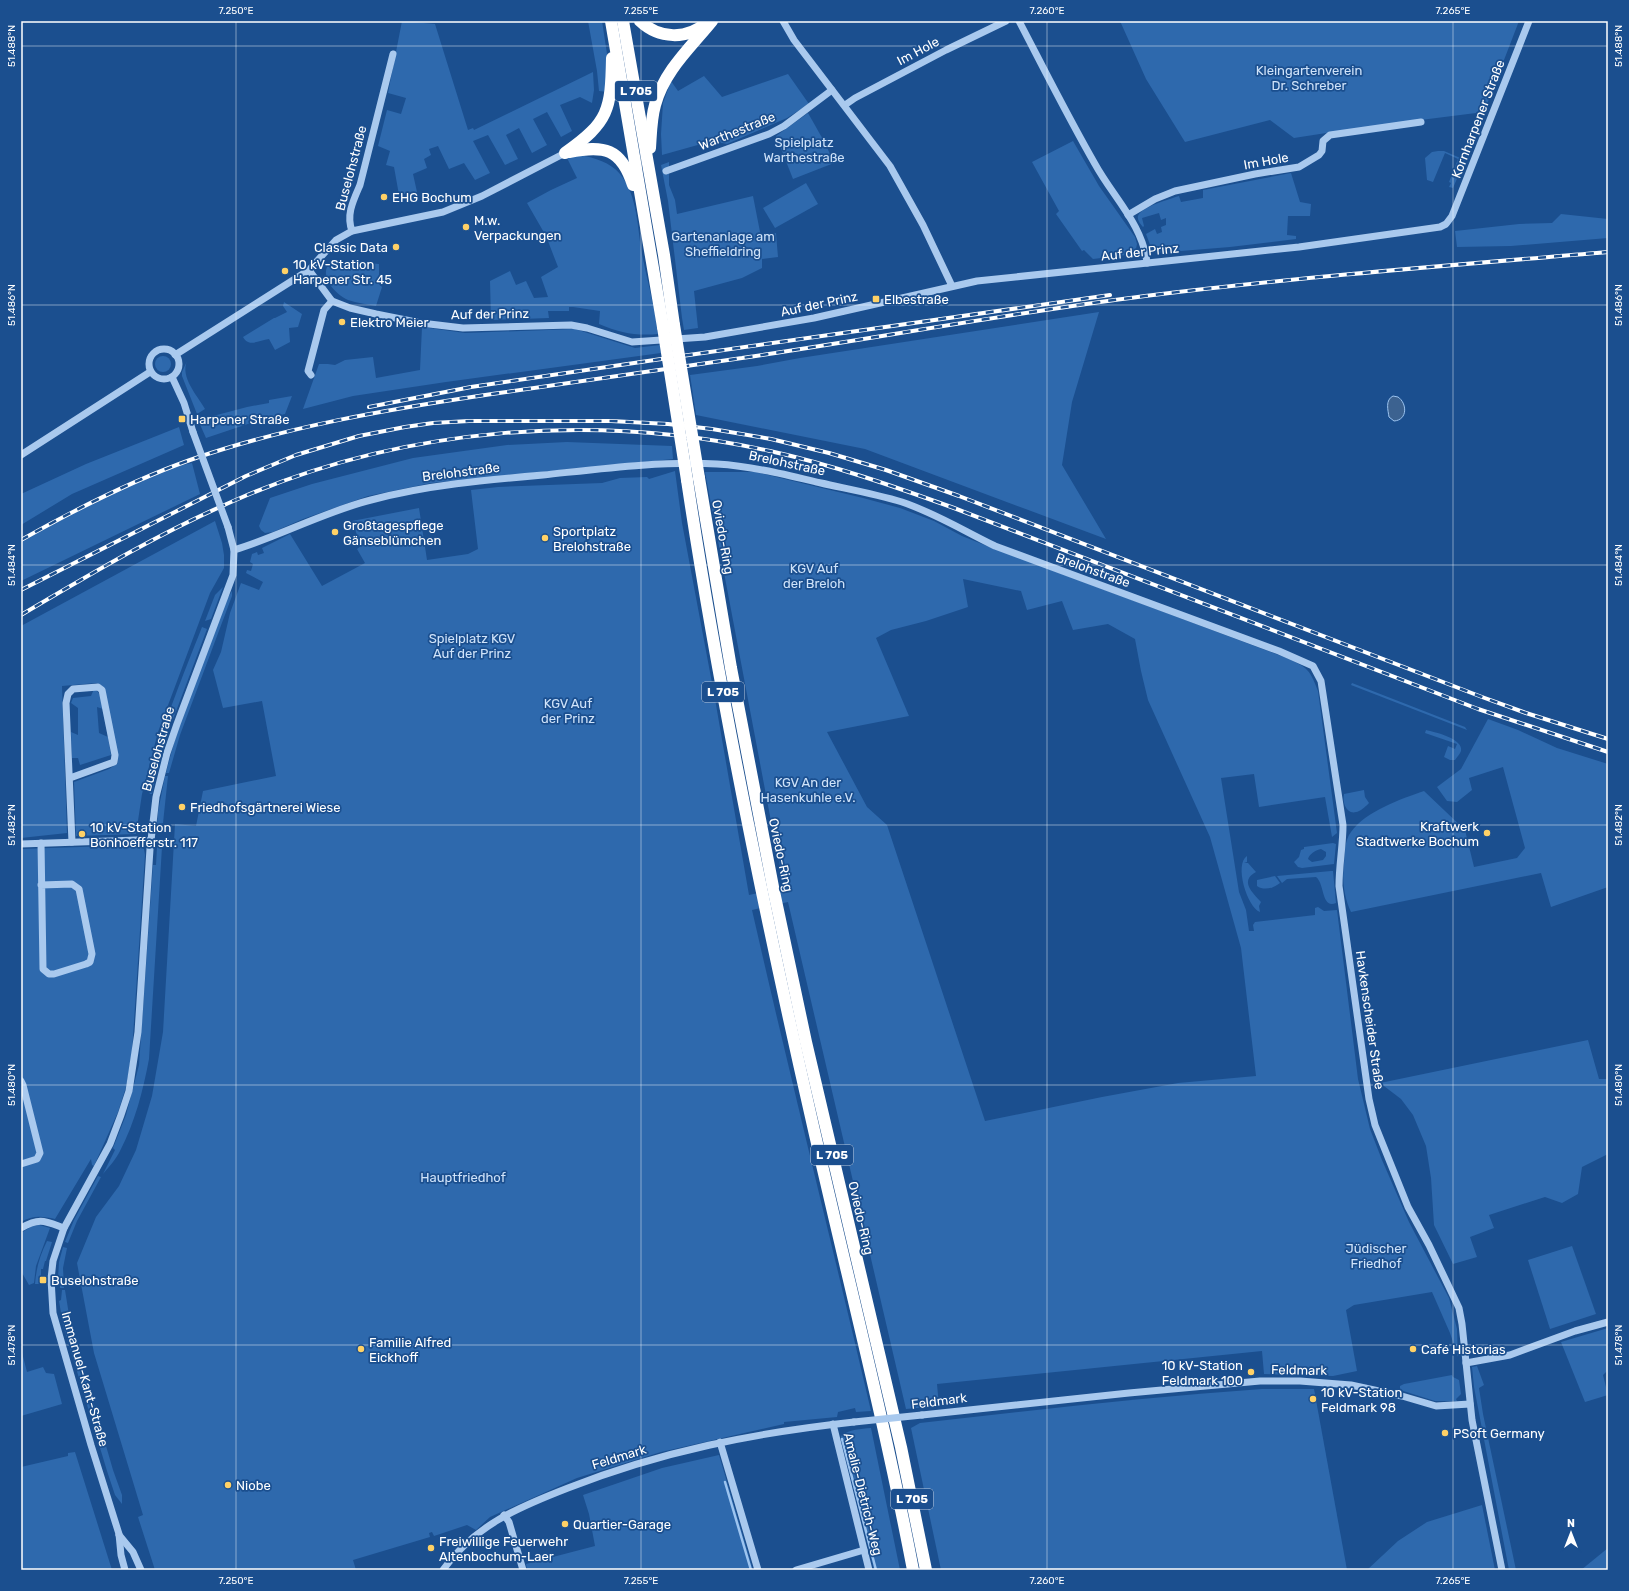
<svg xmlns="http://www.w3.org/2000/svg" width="1629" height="1591" font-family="Rubik,sans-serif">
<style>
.green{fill:#2e69ad;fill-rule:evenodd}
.water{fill:#3c6290;stroke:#9cc4f0}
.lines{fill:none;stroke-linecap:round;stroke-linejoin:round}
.stream{stroke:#9cc4f0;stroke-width:2.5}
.minor{stroke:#a9c9ee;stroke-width:7}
.highway{stroke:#fff;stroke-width:12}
.rail-casing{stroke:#fff;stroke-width:4}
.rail{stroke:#1b4f8f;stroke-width:2.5;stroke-dasharray:8;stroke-linecap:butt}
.minor-bridge{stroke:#a9c9ee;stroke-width:7}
.highway-bridge{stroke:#fff;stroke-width:12}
.ticks{fill:none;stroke:#fff;stroke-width:1;stroke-opacity:0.45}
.poi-dot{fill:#ffd166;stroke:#1b4f8f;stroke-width:1.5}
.labels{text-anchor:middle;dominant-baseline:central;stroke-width:3.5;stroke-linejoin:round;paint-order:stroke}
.shield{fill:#1b4f8f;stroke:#bbcadd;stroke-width:1}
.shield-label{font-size:12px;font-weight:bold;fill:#fff}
.street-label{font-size:13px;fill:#fff;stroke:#1b4f8f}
.park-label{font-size:13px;fill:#cfe3fa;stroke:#1b4f8f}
.poi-label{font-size:13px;fill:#fff;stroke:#1b4f8f;text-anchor:start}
.neatline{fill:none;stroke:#fff;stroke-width:1.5}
.ticks-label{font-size:10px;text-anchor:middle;fill:#fff}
</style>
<rect width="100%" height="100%" fill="#1b4f8f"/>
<g class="green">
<polygon points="402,21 435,24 468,130 473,128 474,130 593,72 594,90 592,103 580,97 560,105 572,131 561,137 547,112 533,119 547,145 532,153 519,128 506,135 518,159 505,165 488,135 473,141 490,173 475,180 464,163 449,169 438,146 429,149 431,155 424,159 427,168 413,174 417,192 399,195 394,167 386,165 390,151 378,146 387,110 401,114 406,98 388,93"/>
<polygon points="588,21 602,21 609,67 608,92 599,91 597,71"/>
<polygon points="1120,21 1519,21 1484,112 1365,127 1294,138 1270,120 1185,142 1146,79"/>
<polygon points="788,74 809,104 787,118 727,144 712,141 662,155 661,134 663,103 671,81 678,91 704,76 722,97"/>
<polygon points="808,113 825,143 834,163 793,179 776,136"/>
<polygon points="1073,141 1099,186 1135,237 1137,244 1135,254 1093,259 1084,250 1082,251 1056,214 1059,211 1032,162"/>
<polygon points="1438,151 1444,151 1465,160 1453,188 1449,187 1451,183 1449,182 1458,159 1445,153 1433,182 1427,180 1425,158 1432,152"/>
<path d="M580 155C595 158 610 162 620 174 639 197 637 231 643 259 648 284 655 308 658 334 636 336 620 333 599 324L600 311 573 307H569V311H548L549 318 491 320 490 281 510 271 516 285 526 281 534 298 548 297 541 277 558 267 546 236 527 203 551 190 577 178 567 158Z"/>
<polygon points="669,162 669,185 675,200 677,214 753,196 761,237 776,233 778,257 762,259 762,268 742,278 694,291 698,328 684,330 682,318 668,201 661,165"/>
<path d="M1291 173 1300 202 1311 204 1310 216H1288L1287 235 1296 236V239L1230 247 1156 253 1152 250 1146 234 1155 229 1157 234 1162 232 1161 227 1166 225V218L1161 220 1159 213 1142 218 1144 226 1143 227C1140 224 1137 220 1138 216 1141 207 1170 199 1179 196L1181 202 1203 198V190Z"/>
<polygon points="806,183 818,204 775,228 763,208"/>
<polygon points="1561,214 1608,219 1608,238 1511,246 1457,247 1455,231 1519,224 1552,223"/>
<path d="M330 262H356L379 264V284L382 287 376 306C367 304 357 303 348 300 335 294 318 276 330 262Z"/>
<path d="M284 302 302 314 298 327 289 328 290 342 275 350 269 339C259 340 249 348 243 337L274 318H275L287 312 283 306Z"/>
<polygon points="1099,312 1072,402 1062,465 1106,539 865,449 696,415 690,375 757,366 800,358"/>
<polygon points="422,327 465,333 575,329 635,348 660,345 661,353 446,382 353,396 303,409 319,364 328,364 335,365 345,360 373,357 376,378 420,370"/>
<circle cx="163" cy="364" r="8"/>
<path d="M187 361C180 377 197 395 205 409L197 414 182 376V372Z"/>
<polygon points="292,396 285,414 263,419 206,438 198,420 247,407 269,403 269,400"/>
<polygon points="179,427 184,445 72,494 21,525 21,494 86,464"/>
<polygon points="567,442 672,446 673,459 431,483 368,496 303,519 273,532 265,533 261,530 259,526 270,498 312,484 413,458 507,445"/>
<path d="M192 463 200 494 21 581V540C57 520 93 500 131 483 153 474 168 467 192 463Z"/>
<path d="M675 471 682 523 715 699 749 895 785 887 777 853 705 472H756L863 498 900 508 934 521 962 536 987 546 1284 657C1306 667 1309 667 1318 691L1337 833 1332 837 1325 797 1259 807 1254 774 1221 778 1239 892 1246 910 1249 931H1254L1253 925 1255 922 1315 915V908L1318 907 1324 911 1337 910 1358 1079 1370 1129 1382 1160 1409 1222 1449 1298 1457 1329 1458 1357 1450 1333 1432 1292 1354 1305 1346 1310 1357 1371 1333 1376 1264 1374 1262 1351 937 1384 939 1406 906 1409 788 902 752 910C790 1077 832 1244 871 1411L856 1412 855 1408 838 1412 837 1417 784 1422V1424L661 1452 577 1478 490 1517 476 1530 467 1525 434 1536 432 1532 429 1533 430 1537 353 1560 356 1570H155L138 1517 143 1515 94 1353 77 1263 96 1217 119 1186 136 1150 152 1096 163 1032 175 824 196 826 203 791 276 776 262 701 223 708 213 670 221 652 230 613 241 583 259 590 263 582 246 573 247 570 251 571 253 564 250 562 252 554 257 552 258 555 264 553 262 548 290 534 322 586 365 563 357 549 361 546 352 521 419 508 427 560 468 554 478 549 471 490 498 487 602 483 620 478 647 477 649 479ZM963 579 1021 591 1027 610 1062 601 1073 630 1108 624 1135 639 1141 671 1148 700 1210 837 1241 948 1256 1076 1178 1083 1102 1097 985 1121 887 825 867 807 827 732 909 716 876 638 891 630 926 621 968 607Z"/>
<polygon points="215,521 222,543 224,555 224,568 210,593 158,732 142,794 136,834 76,836 74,782 109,769 118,763 118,756 104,688 101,685 96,683 62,686 67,833 21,838 21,626"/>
<polygon points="223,587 211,619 205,621 215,595"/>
<path d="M232 591V596L180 735 169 773H166C180 713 207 656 227 599Z"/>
<path d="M202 627 207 629 172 722 165 726 150 778 151 779 156 775 152 794H150C140 778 193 651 202 627Z"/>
<polygon points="1352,683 1465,727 1467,730 1351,685"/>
<path d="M94 689C102 693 101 701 103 709L97 707 99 733 108 737 111 755 80 765 78 758H72L71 732 78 735V708L71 703 73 698 91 696Z"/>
<path d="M1488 719 1518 730 1557 748 1608 764V887L1551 907 1541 873 1351 912C1344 897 1342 881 1344 864 1345 854 1344 841 1351 832 1366 811 1401 799 1424 791L1465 830 1474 867 1517 858 1525 848 1503 767 1469 778 1472 790 1457 802 1447 801 1437 787 1461 769Z"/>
<path d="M1426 730C1435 732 1464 739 1461 751 1460 754 1457 757 1455 760H1450L1444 757 1448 746 1455 749 1457 744 1425 733Z"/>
<polygon points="165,776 168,776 163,823 157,825 158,812"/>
<path d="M1364 790 1365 797 1369 803C1366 806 1362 810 1359 811 1347 817 1342 803 1344 794Z"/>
<path d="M1333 843 1336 844 1334 864 1302 868 1298 867 1294 862 1299 857 1301 850 1304 849V847ZM1321 849 1326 852V856L1323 860 1312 862 1308 859C1309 854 1316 850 1321 849Z"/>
<path d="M139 845 144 849 145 855 132 1052 126 1087 118 1112 94 1166 92 1165 91 1159 55 1219C42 1216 33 1215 21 1222V849Z"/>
<path d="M157 847H162L149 1059C143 1091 135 1122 120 1151 116 1159 109 1167 103 1174L115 1150 113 1148 126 1115 139 1065 153 865H156Z"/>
<path d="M1247 856V862L1244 863H1248L1256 872C1239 881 1253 893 1261 902L1259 906 1260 912C1247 907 1234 864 1247 856Z"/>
<path d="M1331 871H1333L1336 903C1321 909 1325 884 1316 877L1287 879 1282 883 1277 876Z"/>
<path d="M1275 876 1280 883C1274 888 1264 891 1257 886V880Z"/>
<polygon points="1588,1040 1599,1079 1608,1079 1608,1154 1582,1167 1578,1194 1562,1203 1545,1197 1489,1215 1494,1228 1470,1237 1477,1257 1453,1264 1434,1225 1431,1178 1426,1146 1413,1115 1401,1099 1380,1083"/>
<polygon points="98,1176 101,1177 77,1221 68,1243 65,1242 74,1220"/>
<polygon points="39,1225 50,1228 36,1266 34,1283 29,1285 21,1271 21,1233 32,1226"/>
<path d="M47 1241 52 1242 46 1261H45L43 1269H41V1284H35C36 1269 40 1255 47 1241Z"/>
<polygon points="1572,1246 1596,1314 1550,1329 1528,1260"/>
<polygon points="63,1247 67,1248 63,1268 64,1288 60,1288 60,1278 58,1278 59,1262"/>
<polygon points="62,1290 65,1290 70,1321 113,1470 122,1495 122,1504 115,1495 107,1471 63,1325 59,1301 61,1300"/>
<polygon points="1608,1328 1608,1370 1603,1375 1608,1395 1585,1402 1561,1342"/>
<polygon points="21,1349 27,1372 43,1367 46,1373 54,1374 62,1404 21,1416"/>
<polygon points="1477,1366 1484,1385 1479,1388 1483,1414 1516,1570 1509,1570 1474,1387 1472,1367"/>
<polygon points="1452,1375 1453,1377 1459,1380 1461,1394 1456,1399 1457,1401 1435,1401 1400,1390 1400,1386 1404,1384"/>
<path d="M1262 1389H1314L1347 1570H941L911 1428 920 1423C1034 1410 1148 1397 1262 1389Z"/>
<path d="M871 1428 900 1570H874L841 1436C849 1429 861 1429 871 1428Z"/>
<polygon points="75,1452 112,1570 21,1570 21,1467 68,1456 68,1453"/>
<polygon points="719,1455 753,1570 527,1570 526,1564 595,1546 589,1514 583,1495 662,1468"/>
<polygon points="1482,1505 1495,1570 1367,1570 1398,1541 1427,1522"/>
<polygon points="1608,1548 1608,1570 1581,1570"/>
</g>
<path class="water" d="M1393 396 1398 397C1407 403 1408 420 1394 421L1389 417C1388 410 1385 400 1393 396Z"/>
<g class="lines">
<g class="stream">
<polyline points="842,1439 876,1570"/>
<polyline points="725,1482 751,1570"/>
</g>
<g class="minor">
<polyline points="783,21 794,40 890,166 923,225 952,286"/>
<path d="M1019 21C1044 69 1068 117 1095 164 1113 197 1143 225 1147 263"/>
<polyline points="845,105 855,98 946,50 1006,21"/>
<polyline points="666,171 769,134 784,126 832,90"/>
<polyline points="1128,215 1155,199 1175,191 1255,174 1299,167 1319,155 1322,151 1323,141 1330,135 1421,122"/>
<path d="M352 231C346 215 353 201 360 185L393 54"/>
<polyline points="309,270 332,301 350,308 376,314 421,323 463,328 571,325 587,328 632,342 705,337 814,318 977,281 1299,247 1440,227 1446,224 1452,216 1529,21"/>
<circle cx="164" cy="364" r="15"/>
<polyline points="175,355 309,270 336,240 352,231 443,212 482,196 565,153"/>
<polyline points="311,375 308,371 324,310 332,301"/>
<polyline points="172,377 184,403 193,432"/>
<polyline points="21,455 150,372"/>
<path d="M234 550C280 536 324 512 371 500 427 485 485 480 543 475 600 469 659 461 717 464 752 466 787 475 821 483 848 489 876 494 902 502 935 513 964 531 995 546L1279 651 1313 666 1321 681 1343 825C1343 845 1339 865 1339 886L1369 1099 1375 1125 1408 1207 1429 1245 1459 1308 1462 1324 1472 1420 1502 1570"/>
<polyline points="70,778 114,762 115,755 102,690 98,687 73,689 68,694 66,703 72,842"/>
<polyline points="41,843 43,969 49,974 54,974 86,964 90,962 92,954 79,889 72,884 41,885"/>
<polyline points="21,844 138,840 150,841"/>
<polyline points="21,1081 23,1085 40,1153 37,1159 21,1164"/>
<path d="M21 1228C40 1217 45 1221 64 1228"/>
<polyline points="1466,1363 1510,1355 1575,1331 1608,1322"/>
<polyline points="922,1415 1129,1393 1260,1381 1300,1381 1351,1385 1402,1396 1436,1406 1470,1404"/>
<polyline points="833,1424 869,1570"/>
<polyline points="720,1442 758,1570"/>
<polyline points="504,1515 509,1522 523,1570"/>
<polyline points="119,1535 133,1552 141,1570"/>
<polyline points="125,1570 121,1555 119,1534 91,1445 53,1313 51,1279 53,1261 64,1228 110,1144 121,1115 129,1091 138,1032 150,849 156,797 167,753 177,724 233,575 234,550 228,527"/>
<path d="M443 1570C475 1525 519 1507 568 1488 662 1451 754 1433 854 1422"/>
<polyline points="796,1570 864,1550"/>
</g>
<g class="highway">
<polyline points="611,21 663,327"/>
<polyline points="623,21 664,255 674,325"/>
<path d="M640 21C659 39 687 40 706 23"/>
<path d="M650 148C651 134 651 119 655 105 664 71 691 47 712 21"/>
<path d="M569 152C604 145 621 148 633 185"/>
<path d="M565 153C609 122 611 110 612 58"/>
<polyline points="699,478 731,668 773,887 806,1042 901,1447 926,1570"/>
<path d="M687 480C719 694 763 906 811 1117 845 1268 884 1418 913 1570"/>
</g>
<g class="rail-casing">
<g id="rail">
<polyline points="369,407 471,387 675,357 1110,295"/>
<path d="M21 540C76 509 131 481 190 460 288 426 390 409 492 394 576 382 659 370 742 358 877 338 1011 313 1145 296 1299 277 1454 265 1608 252"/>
<polyline points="21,590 246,476 296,455 359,436 405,427 433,423 469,421 611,421 668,424 712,429 771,439 829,453 886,470 959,496 1482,697 1526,713 1608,739"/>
<path d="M21 615C92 573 163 531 238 499 404 427 595 412 770 451 833 465 893 486 954 508L1478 709 1608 752"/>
</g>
</g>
<use href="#rail" class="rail"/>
<g class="minor-bridge">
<polyline points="193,432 228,527"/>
<polyline points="854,1422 922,1415"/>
</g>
<g class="highway-bridge">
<polyline points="674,325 699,478"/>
<polyline points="663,327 687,480"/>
</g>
</g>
<path class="ticks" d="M236 21V1570M641 21V1570M1047 21V1570M1453 21V1570M21 46H1608M21 305H1608M21 565H1608M21 825H1608M21 1085H1608M21 1345H1608"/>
<g class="poi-dot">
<circle cx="384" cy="197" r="4"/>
<circle cx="466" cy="227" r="4"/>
<circle cx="396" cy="247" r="4"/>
<circle cx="285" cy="271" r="4"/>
<rect x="872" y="295" width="8" height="8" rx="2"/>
<circle cx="342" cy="322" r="4"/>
<rect x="178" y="415" width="8" height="8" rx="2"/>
<circle cx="335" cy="532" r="4"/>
<circle cx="545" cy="538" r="4"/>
<circle cx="182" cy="807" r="4"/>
<circle cx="1487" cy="833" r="4"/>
<circle cx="82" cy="834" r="4"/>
<rect x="39" y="1276" width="8" height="8" rx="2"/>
<circle cx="361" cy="1349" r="4"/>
<circle cx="1413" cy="1349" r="4"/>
<circle cx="1251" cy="1372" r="4"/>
<circle cx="1313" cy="1399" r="4"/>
<circle cx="1445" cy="1433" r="4"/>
<circle cx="228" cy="1485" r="4"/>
<circle cx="565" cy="1524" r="4"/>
<circle cx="431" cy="1548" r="4"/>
</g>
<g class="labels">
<g class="shield">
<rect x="615" y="81" width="42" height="20" rx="3"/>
<rect x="702" y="682" width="42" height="20" rx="3"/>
<rect x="811" y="1145" width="42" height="20" rx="3"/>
<rect x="891" y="1489" width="42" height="20" rx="3"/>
</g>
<g class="shield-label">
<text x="636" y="91">L 705</text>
<text x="723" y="692">L 705</text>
<text x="832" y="1155">L 705</text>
<text x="912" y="1499">L 705</text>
</g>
<g class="street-label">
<text transform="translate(918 51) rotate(-28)">Im Hole</text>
<text transform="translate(1478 119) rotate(-69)">Kornharpener Straße</text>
<text transform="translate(737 131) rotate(-22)">Warthestraße</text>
<text transform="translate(1266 161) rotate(-10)">Im Hole</text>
<text transform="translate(351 168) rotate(-75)">Buselohstraße</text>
<text transform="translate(1140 252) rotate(-6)">Auf der Prinz</text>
<text transform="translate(819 304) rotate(-12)">Auf der Prinz</text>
<text transform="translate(490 314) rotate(-1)">Auf der Prinz</text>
<text transform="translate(787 463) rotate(12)">Brelohstraße</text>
<text transform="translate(461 472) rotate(-7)">Brelohstraße</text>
<text transform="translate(723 537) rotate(80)">Oviedo-Ring</text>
<text transform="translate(1093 570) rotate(20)">Brelohstraße</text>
<text transform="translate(158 749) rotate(-74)">Buselohstraße</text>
<text transform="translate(781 855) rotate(78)">Oviedo-Ring</text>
<text transform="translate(1370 1020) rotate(82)">Havkenscheider Straße</text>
<text transform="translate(861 1218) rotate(77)">Oviedo-Ring</text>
<text transform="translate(1299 1370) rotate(1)">Feldmark</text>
<text transform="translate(85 1379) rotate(74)">Immanuel-Kant-Straße</text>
<text transform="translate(939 1401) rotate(-7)">Feldmark</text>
<text transform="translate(619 1457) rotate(-17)">Feldmark</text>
<text transform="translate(863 1494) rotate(76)">Amalie-Dietrich-Weg</text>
</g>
<g class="park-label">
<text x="1309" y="70">Kleingartenverein<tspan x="1309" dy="15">Dr. Schreber</tspan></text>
<text x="804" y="142">Spielplatz<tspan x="804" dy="15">Warthestraße</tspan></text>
<text x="723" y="236">Gartenanlage am<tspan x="723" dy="15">Sheffieldring</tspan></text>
<text x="814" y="568">KGV Auf<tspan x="814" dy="15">der Breloh</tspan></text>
<text x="472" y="638">Spielplatz KGV<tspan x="472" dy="15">Auf der Prinz</tspan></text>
<text x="568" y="703">KGV Auf<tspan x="568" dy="15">der Prinz</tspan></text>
<text x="808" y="782">KGV An der<tspan x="808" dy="15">Hasenkuhle e.V.</tspan></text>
<text x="463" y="1177">Hauptfriedhof</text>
<text x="1376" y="1248">Jüdischer<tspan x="1376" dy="15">Friedhof</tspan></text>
</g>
<g class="poi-label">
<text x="392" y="197">EHG Bochum</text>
<text x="474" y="220">M.w.<tspan x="474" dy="15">Verpackungen</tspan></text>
<text x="388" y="247" text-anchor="end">Classic Data</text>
<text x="293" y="264">10 kV-Station<tspan x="293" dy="15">Harpener Str. 45</tspan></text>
<text x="884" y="299">Elbestraße</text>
<text x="350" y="322">Elektro Meier</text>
<text x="190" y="419">Harpener Straße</text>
<text x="343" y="525">Großtagespflege<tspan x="343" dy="15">Gänseblümchen</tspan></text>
<text x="553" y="531">Sportplatz<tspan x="553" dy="15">Brelohstraße</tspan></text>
<text x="190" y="807">Friedhofsgärtnerei Wiese</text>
<text x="1479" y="826" text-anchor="end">Kraftwerk<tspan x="1479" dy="15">Stadtwerke Bochum</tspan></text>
<text x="90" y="827">10 kV-Station<tspan x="90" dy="15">Bonhoefferstr. 117</tspan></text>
<text x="51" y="1280">Buselohstraße</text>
<text x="369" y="1342">Familie Alfred<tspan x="369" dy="15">Eickhoff</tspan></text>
<text x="1421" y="1349">Café Historias</text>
<text x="1243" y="1365" text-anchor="end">10 kV-Station<tspan x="1243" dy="15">Feldmark 100</tspan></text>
<text x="1321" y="1392">10 kV-Station<tspan x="1321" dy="15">Feldmark 98</tspan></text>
<text x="1453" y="1433">PSoft Germany</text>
<text x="236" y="1485">Niobe</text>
<text x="573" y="1524">Quartier-Garage</text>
<text x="439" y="1541">Freiwillige Feuerwehr<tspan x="439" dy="15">Altenbochum-Laer</tspan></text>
</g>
</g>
<rect width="1629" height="1591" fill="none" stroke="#1b4f8f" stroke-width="44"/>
<g transform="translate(1571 1533)" stroke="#1b4f8f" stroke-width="3" paint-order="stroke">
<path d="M0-3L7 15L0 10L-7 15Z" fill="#ffffff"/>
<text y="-6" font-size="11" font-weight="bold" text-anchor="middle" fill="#ffffff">N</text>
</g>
<rect x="22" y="22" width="1585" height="1547" class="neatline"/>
<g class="ticks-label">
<text x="236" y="14">7.250°E</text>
<text x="641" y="14">7.255°E</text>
<text x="1047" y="14">7.260°E</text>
<text x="1453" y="14">7.265°E</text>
<text transform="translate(11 46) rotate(-90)" y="4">51.488°N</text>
<text transform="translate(1618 46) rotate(-90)" y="4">51.488°N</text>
<text transform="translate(11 305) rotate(-90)" y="4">51.486°N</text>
<text transform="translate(1618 305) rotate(-90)" y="4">51.486°N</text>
<text transform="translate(11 565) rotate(-90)" y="4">51.484°N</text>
<text transform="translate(1618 565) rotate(-90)" y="4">51.484°N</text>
<text transform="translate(11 825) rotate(-90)" y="4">51.482°N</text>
<text transform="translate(1618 825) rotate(-90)" y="4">51.482°N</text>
<text transform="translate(11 1085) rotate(-90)" y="4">51.480°N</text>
<text transform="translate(1618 1085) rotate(-90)" y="4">51.480°N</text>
<text transform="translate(11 1345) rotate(-90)" y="4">51.478°N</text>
<text transform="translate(1618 1345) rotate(-90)" y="4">51.478°N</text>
<text x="236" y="1584">7.250°E</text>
<text x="641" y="1584">7.255°E</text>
<text x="1047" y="1584">7.260°E</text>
<text x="1453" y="1584">7.265°E</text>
</g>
</svg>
